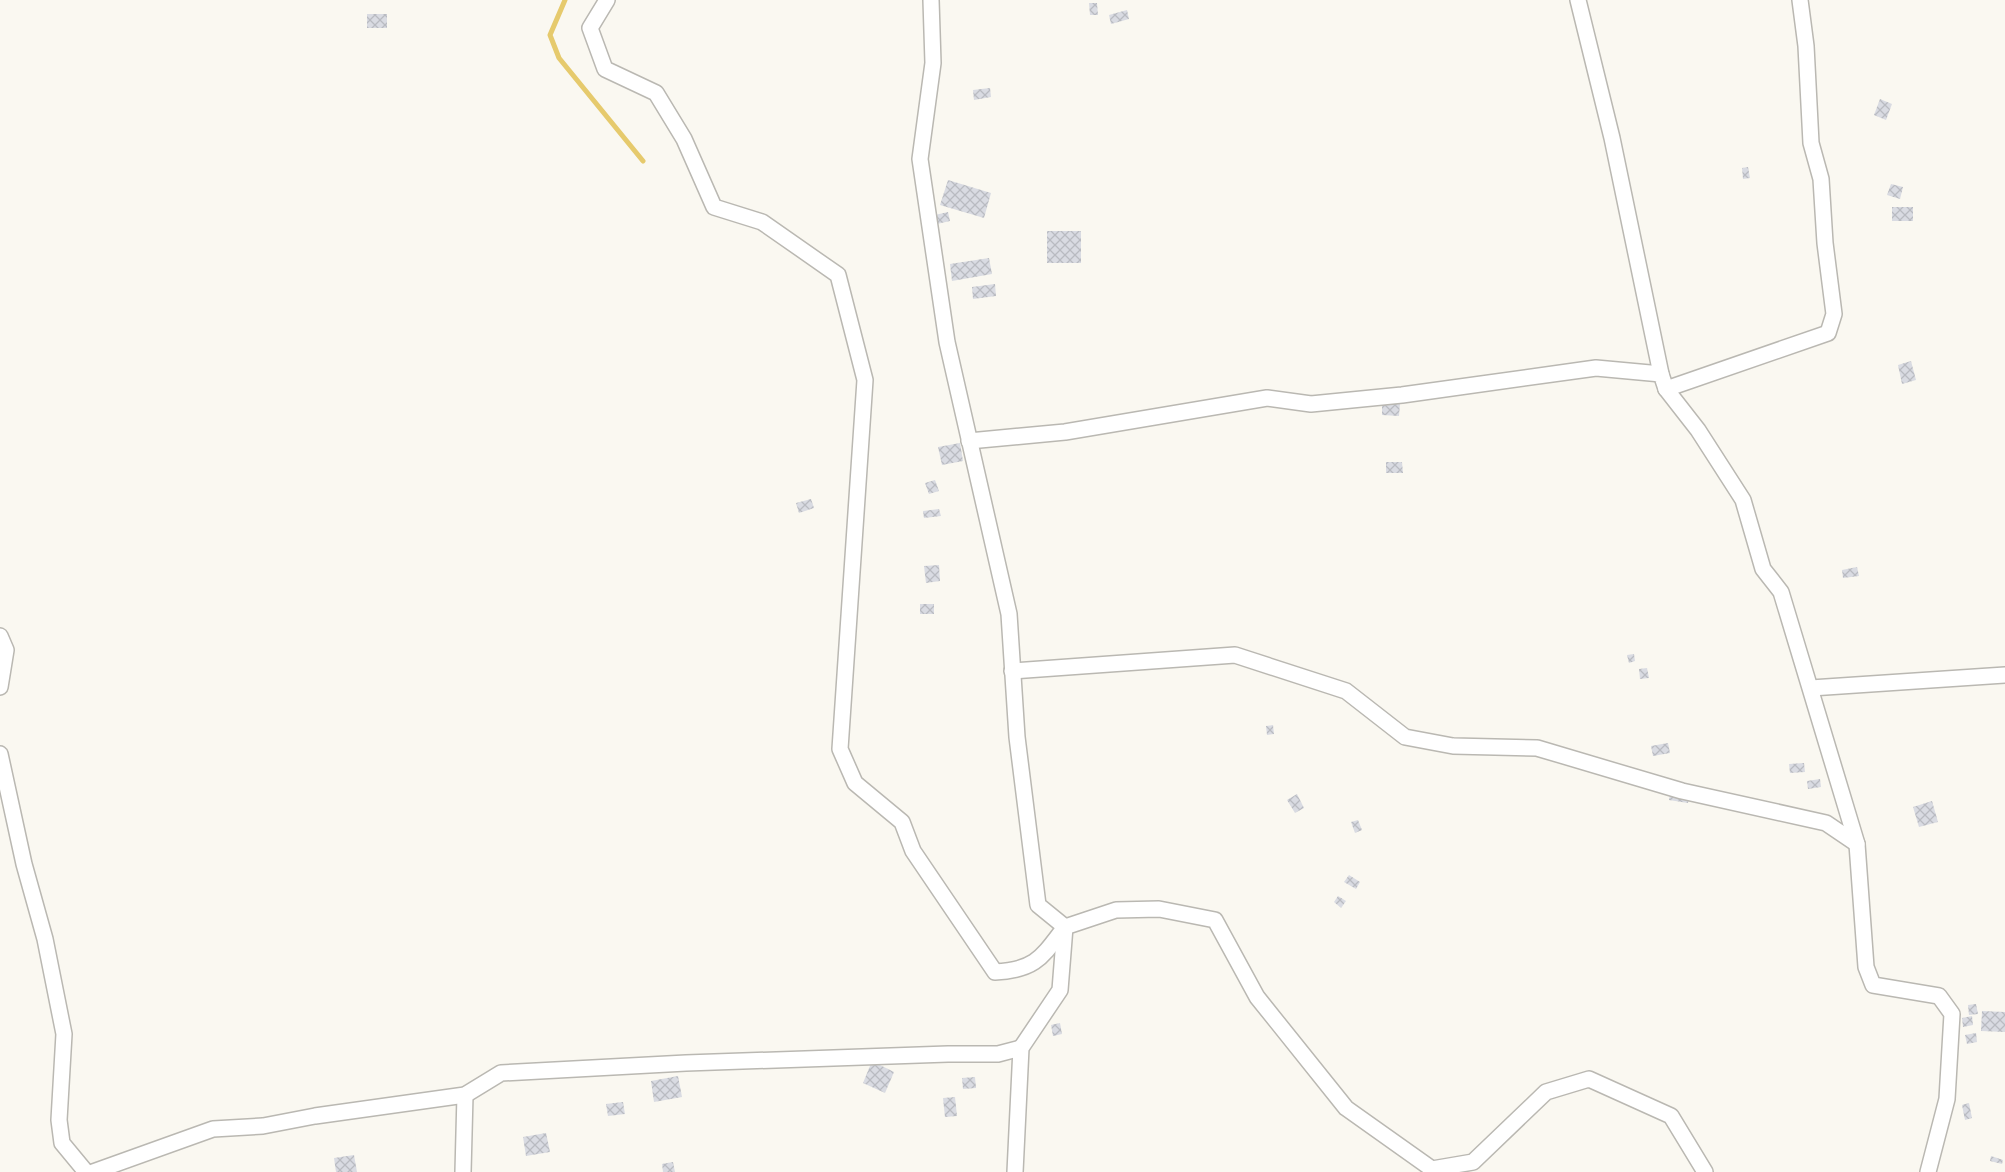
<svg xmlns="http://www.w3.org/2000/svg" width="2005" height="1172" font-family="Rubik,sans-serif">
<style>
.lines{fill:none;stroke-linecap:round;stroke-linejoin:round}
.stream{stroke:#e6ca6d;stroke-width:5}
.building{fill:url(#building-cross-hatch)}
.minor-casing{stroke:#bab8b2;stroke-width:18}
.minor{stroke:#fff;stroke-width:15}
</style>
<defs>
<pattern id="building-cross-hatch" width="8" height="8" patternUnits="userSpaceOnUse" patternTransform="scale(1.25)"><rect width="8" height="8" fill="#d9dbe2"/><path d="M0 0l8 8M0 8l8-8" fill="none" stroke="#b9bbc1"/></pattern>
</defs>
<rect width="100%" height="100%" fill="#faf8f1"/>
<g class="lines">
<polyline class="stream" points="565,0 550,35 559,58 643,161"/>
</g>
<g class="building">
<polygon points="1089,3 1097,3 1098,15 1090,15"/>
<polygon points="1127,10 1129,19 1111,24 1109,15"/>
<rect x="367" y="14" width="20" height="14"/>
<polygon points="990,88 991,97 974,100 973,90"/>
<polygon points="1880,99 1892,104 1886,120 1874,115"/>
<polygon points="1748,167 1750,178 1743,179 1742,168"/>
<polygon points="948,180 991,193 984,218 940,205"/>
<polygon points="1891,184 1903,187 1900,199 1887,195"/>
<rect x="1892" y="207" width="21" height="14"/>
<polygon points="948,212 950,221 937,224 935,215"/>
<rect x="1047" y="231" width="34" height="32"/>
<polygon points="989,258 992,274 952,281 950,264"/>
<polygon points="995,284 996,296 973,299 972,287"/>
<polygon points="1911,361 1916,380 1902,384 1898,365"/>
<polygon points="1382,404 1400,404 1399,416 1382,415"/>
<polygon points="960,443 963,461 942,465 938,447"/>
<polygon points="1386,462 1402,462 1403,473 1386,473"/>
<polygon points="935,480 939,491 929,494 925,483"/>
<polygon points="811,499 814,508 799,513 796,503"/>
<polygon points="939,509 941,516 924,518 923,511"/>
<polygon points="939,565 940,581 926,583 924,566"/>
<polygon points="1857,567 1859,576 1843,578 1842,570"/>
<rect x="920" y="604" width="14" height="10"/>
<polygon points="1634,654 1635,661 1629,663 1627,655"/>
<polygon points="1647,668 1649,678 1640,679 1639,669"/>
<polygon points="1273,725 1274,734 1267,735 1266,726"/>
<polygon points="1668,743 1670,753 1653,756 1651,746"/>
<polygon points="1804,763 1805,772 1790,773 1789,764"/>
<polygon points="1820,779 1821,787 1808,789 1807,781"/>
<polygon points="1671,790 1690,793 1688,803 1669,800"/>
<polygon points="1297,794 1304,808 1295,813 1287,800"/>
<polygon points="1932,801 1938,822 1919,827 1913,807"/>
<polygon points="1358,820 1362,830 1355,833 1351,822"/>
<polygon points="1349,875 1360,882 1356,889 1344,882"/>
<polygon points="1338,896 1346,901 1341,908 1334,902"/>
<polygon points="1976,1004 1978,1014 1969,1015 1968,1005"/>
<polygon points="1982,1011 2005,1012 2005,1032 1981,1031"/>
<polygon points="1972,1016 1973,1025 1963,1027 1962,1018"/>
<polygon points="1060,1023 1062,1034 1053,1036 1051,1025"/>
<polygon points="1976,1033 1977,1042 1967,1044 1965,1035"/>
<polygon points="872,1061 894,1072 885,1093 863,1083"/>
<polygon points="678,1076 682,1097 654,1102 651,1081"/>
<polygon points="975,1077 976,1088 963,1089 962,1078"/>
<polygon points="955,1097 957,1116 945,1117 943,1098"/>
<polygon points="623,1102 625,1114 608,1116 606,1104"/>
<polygon points="1969,1103 1972,1118 1965,1120 1962,1105"/>
<polygon points="546,1133 550,1152 526,1156 523,1137"/>
<polygon points="354,1155 357,1172 336,1172 334,1158"/>
<polygon points="1991,1156 2003,1160 2002,1164 1990,1161"/>
<polygon points="673,1162 675,1172 663,1172 662,1164"/>
</g>
<g class="lines">
<g class="minor-casing">
<g id="minor">
<path d="M607 0 590 28 605 69 656 93 684 139 714 207 762 222 838 275 865 380 840 749 855 783 902 822 913 851 995 972C1036 970 1042 957 1065 927L1038 905 1017 737 1009 614 947 342 920 159 933 63 931 0"/>
<polyline points="1578,0 1612,138 1661,374"/>
<polyline points="1666,389 1828,333 1834,314 1825,243 1821,179 1811,143 1806,46 1800,0"/>
<polyline points="969,441 1065,432 1267,398 1311,404 1402,395 1596,368 1661,374 1666,389 1698,430 1743,500 1763,569 1781,592 1857,844 1866,967 1873,985 1939,996 1952,1014 1947,1099 1928,1172"/>
<polyline points="0,636 6,650 0,687"/>
<polyline points="1012,671 1235,655 1346,691 1405,737 1453,746 1537,748 1682,791 1826,823 1857,844"/>
<polyline points="1811,688 2005,675"/>
<polyline points="0,754 24,864 45,939 64,1034 59,1120 62,1143 86,1172"/>
<polyline points="93,1172 213,1129 263,1126 315,1116 465,1095 501,1073 686,1063 948,1054 998,1054 1021,1048"/>
<polyline points="463,1172 465,1095"/>
<polyline points="1015,1172 1021,1048 1060,990 1065,927 1116,910 1159,909 1215,920 1257,997 1346,1108 1432,1169 1473,1162 1546,1092 1589,1079 1671,1116 1705,1172"/>
</g>
</g>
<use href="#minor" class="minor"/>
</g>
</svg>
